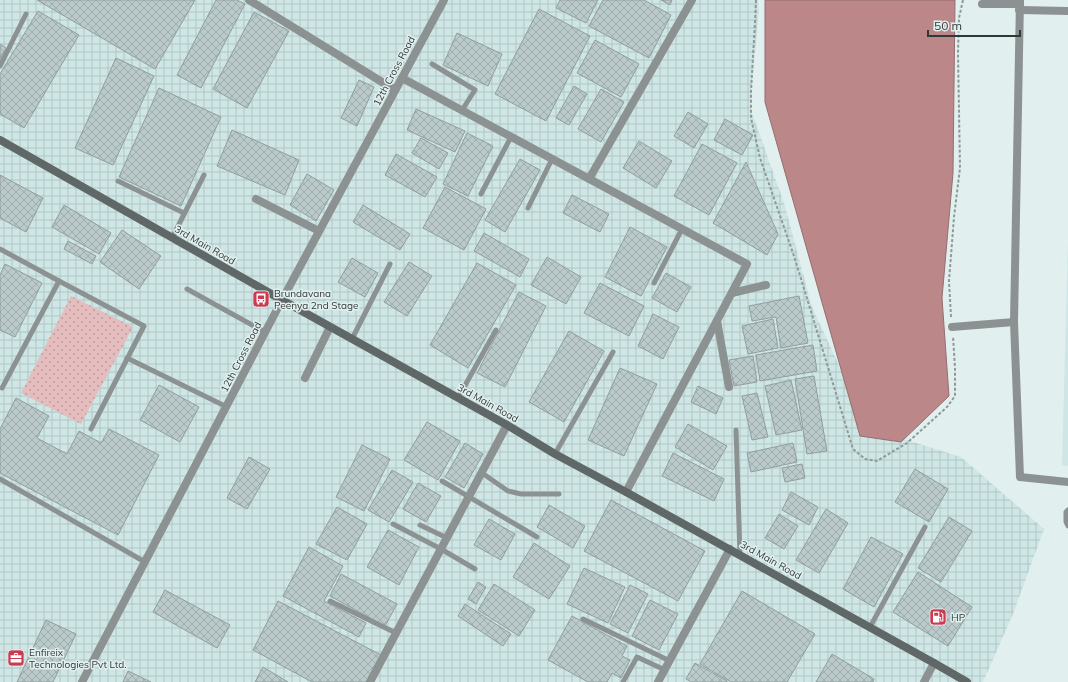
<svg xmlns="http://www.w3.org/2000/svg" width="1068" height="682" font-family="Mulish,sans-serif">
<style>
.built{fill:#cee6e5}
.industrial{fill:url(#industrial-grid)}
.park{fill:url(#park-dots)}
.water{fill:#bb8789;stroke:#926f71}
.building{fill:url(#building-cross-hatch);stroke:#909f9e}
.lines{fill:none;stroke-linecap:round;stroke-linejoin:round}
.path{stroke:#8e9998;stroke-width:2;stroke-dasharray:3 2;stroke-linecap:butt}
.service{stroke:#8c9292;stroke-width:5}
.minor{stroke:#8c9292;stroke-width:8}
.tertiary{stroke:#8c9292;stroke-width:8}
.secondary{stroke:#5f6867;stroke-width:8}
.labels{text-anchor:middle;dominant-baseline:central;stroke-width:3;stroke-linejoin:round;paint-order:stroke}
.street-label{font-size:10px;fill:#323838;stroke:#e1f0ef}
.poi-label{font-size:10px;fill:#323838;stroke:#e1f0ef;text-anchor:start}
</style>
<defs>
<pattern id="industrial-grid" width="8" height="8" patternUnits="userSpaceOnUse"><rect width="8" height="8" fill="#cee6e5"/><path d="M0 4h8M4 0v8" fill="none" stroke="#b1c6c5"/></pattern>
<pattern id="park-dots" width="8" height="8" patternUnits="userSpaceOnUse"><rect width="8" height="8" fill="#e6bdbe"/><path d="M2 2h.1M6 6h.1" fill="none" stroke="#bb9b9b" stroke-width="1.8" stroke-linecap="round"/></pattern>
<pattern id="building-cross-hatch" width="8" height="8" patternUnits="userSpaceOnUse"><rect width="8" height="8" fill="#bac9c9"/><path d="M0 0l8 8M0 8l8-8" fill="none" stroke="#a0adad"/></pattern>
</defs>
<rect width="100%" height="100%" fill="#e1f0ef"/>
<polygon class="built" points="1068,241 1068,466 1062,465"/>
<polygon class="industrial" points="0,0 758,0 759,9 750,107 784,203 812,307 870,432 907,440 961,457 1044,529 1013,614 983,682 0,682"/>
<polygon class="park" points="71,296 133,327 81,424 21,393"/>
<polygon class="water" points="765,0 955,0 953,173 942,298 949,396 901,442 860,436 765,102"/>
<g class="building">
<polygon points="37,0 195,0 155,69"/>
<polygon points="216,0 237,0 245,4 201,88 177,75"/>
<polygon points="560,0 598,0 586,23 556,8"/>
<polygon points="603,0 644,0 671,15 649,58 589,26"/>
<polygon points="661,0 672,0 670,5"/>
<polygon points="539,9 590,36 546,121 495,94"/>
<polygon points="38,11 79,35 24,128 0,114 0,74"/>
<polygon points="254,12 289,31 247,108 213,89"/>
<polygon points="457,33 502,54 488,86 443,65"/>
<polygon points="595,40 639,64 621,97 577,73"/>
<polygon points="0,44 6,48 0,59"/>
<polygon points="116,58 154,76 113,165 75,148"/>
<polygon points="359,80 374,87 357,126 341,118"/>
<polygon points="574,86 587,94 569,125 556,118"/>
<polygon points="159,88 221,117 181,206 119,177"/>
<polygon points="601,89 624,102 601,142 578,129"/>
<polygon points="416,109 465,131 455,152 407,130"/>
<polygon points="688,112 708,124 694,148 674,136"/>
<polygon points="725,119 753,135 742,155 714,140"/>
<polygon points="232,130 299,160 285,195 217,166"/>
<polygon points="467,133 493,146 468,196 443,184"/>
<polygon points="421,138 448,153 439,169 412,153"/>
<polygon points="639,141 672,161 656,188 623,168"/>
<polygon points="702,144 737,163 709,215 674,196"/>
<polygon points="396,154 437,177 425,197 385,175"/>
<polygon points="520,159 540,170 505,232 485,220"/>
<polygon points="746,162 778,234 767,255 713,223"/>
<polygon points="307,174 334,190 316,221 290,205"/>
<polygon points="0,175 43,198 26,232 0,218"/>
<polygon points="445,187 486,209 464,250 423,228"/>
<polygon points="572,195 609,214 600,232 563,213"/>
<polygon points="64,205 111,233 99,254 52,227"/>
<polygon points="363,205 410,234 400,250 353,222"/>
<polygon points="630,227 667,247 641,296 605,277"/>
<polygon points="122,230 161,256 139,289 100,262"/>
<polygon points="484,233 529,259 520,277 474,251"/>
<polygon points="68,241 96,256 92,264 64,249"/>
<polygon points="547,257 581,277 566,304 531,285"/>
<polygon points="352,258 378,273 365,297 338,282"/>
<polygon points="409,262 432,276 407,316 384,302"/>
<polygon points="477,263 516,285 468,368 430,345"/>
<polygon points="5,264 42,283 15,337 0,330 0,275"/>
<polygon points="666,273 691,287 677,312 652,298"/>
<polygon points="600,283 644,306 629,336 584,313"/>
<polygon points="519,292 546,306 505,387 477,373"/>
<polygon points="799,296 808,343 781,348 776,317 752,321 749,306"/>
<polygon points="653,314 679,327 663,359 638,346"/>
<polygon points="773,319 778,348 748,354 742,326"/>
<polygon points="569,331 604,351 564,422 529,402"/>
<polygon points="813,345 817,371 760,381 756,355"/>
<polygon points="753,356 757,382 734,386 729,360"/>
<polygon points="620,368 657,384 624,456 588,440"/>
<polygon points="814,376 827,451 807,454 795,379"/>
<polygon points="791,380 802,430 776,435 765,386"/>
<polygon points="159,385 199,407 180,442 140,420"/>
<polygon points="698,386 723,398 716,414 691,402"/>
<polygon points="757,393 768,437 752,440 742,396"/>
<polygon points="16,398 49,416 37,438 67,454 79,431 101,443 109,429 159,455 118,535 0,473 0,429"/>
<polygon points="427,422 460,441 438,480 404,460"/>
<polygon points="688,424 727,446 713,470 675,447"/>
<polygon points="465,443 483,454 464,488 445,477"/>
<polygon points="793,443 797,462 751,472 747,453"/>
<polygon points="362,445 390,459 364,511 336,497"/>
<polygon points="673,453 724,479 714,501 662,476"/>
<polygon points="249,457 270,469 247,509 227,498"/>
<polygon points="802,464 805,478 785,482 782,468"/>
<polygon points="915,469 948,489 929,522 895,502"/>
<polygon points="392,470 413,482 389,522 368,510"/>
<polygon points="418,483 441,496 426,522 403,509"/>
<polygon points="791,492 818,507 809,525 782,510"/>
<polygon points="611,500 705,551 678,601 584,551"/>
<polygon points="549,505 585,526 573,548 537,527"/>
<polygon points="337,507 367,524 347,560 316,544"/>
<polygon points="826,509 848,523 819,573 796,560"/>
<polygon points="779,514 798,526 784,549 765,538"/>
<polygon points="949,517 972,531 941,582 918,568"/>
<polygon points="489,519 515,534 501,560 474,545"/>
<polygon points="388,530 419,547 399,585 367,567"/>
<polygon points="871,537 903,554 874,607 843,589"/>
<polygon points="534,543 570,566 549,599 513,577"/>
<polygon points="309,547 343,566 324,601 366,623 359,637 283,596"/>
<polygon points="584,568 625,587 608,623 567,604"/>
<polygon points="918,572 972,607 948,646 893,612"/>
<polygon points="341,574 397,604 385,626 330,596"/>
<polygon points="478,582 486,587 476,604 468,599"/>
<polygon points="494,584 535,610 519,636 478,610"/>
<polygon points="630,585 648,594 628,633 610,624"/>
<polygon points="165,590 230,625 217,648 153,612"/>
<polygon points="742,591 815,634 787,682 731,682 700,664"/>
<polygon points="650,600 678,614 659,650 632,636"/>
<polygon points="278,601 381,655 366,682 312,682 253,650"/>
<polygon points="465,604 511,634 503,646 458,616"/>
<polygon points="572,616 627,646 622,656 630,660 621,678 612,673 607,682 588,682 548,660"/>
<polygon points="46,620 76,634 53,682 17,682"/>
<polygon points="832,654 874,679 873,682 816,682"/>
<polygon points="695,663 727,681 727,682 691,682 686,679"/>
<polygon points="263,667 288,682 255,682"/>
<polygon points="128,671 151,682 123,682"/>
</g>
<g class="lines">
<g class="path">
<polyline points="756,0 755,22 751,91 751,118 760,158 794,256 853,449 865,459 877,461 907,443 947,407 955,396 955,368 953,336"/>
<polyline points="951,317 949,281 954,217 960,168 958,53 959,18 963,0"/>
</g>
<g class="service">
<polyline points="432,64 475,90 462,110"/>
<polyline points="0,66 26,14"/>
<polyline points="118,181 184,213"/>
<polyline points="481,194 511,137"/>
<polyline points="528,208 552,159"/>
<polyline points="172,238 204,175"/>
<polyline points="0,249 59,281"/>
<polyline points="654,283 682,229"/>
<polyline points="187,289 265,332"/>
<polyline points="352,339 390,264"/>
<polyline points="127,358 227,407"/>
<polyline points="2,388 59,281 144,326 91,429"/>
<polyline points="458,398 496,330"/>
<polyline points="736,430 740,555"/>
<polyline points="555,454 613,352"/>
<polyline points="482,473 508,491 521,494 559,494"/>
<polyline points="0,479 145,562"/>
<polyline points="442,481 537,537"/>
<polyline points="1068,510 1066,512 1066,522 1068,526"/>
<polyline points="393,524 441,549 475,569"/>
<polyline points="420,525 447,538"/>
<polyline points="330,601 396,633"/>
<polyline points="583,619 670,661"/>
<polyline points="870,627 925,527"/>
<polyline points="623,682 637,657 665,670"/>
</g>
<g class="minor">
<polyline points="249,0 395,90"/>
<polyline points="1020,0 1014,322 1020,477 1068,482"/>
<polyline points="982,4 1020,4"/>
<polyline points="1019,10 1068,11"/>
<polyline points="402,78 747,264 626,492"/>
<polyline points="589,179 692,0"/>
<polyline points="256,199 319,231"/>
<polyline points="732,293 766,285"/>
<polyline points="717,321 729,387"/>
<polyline points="952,327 1014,322"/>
<polyline points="305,378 330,327"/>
<polyline points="370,682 507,425"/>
<polyline points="658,682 730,549"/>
<polyline points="924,682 934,663"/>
</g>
<polyline class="tertiary" points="82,682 282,300 444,0"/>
<polyline class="secondary" points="0,140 282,300 507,425 555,454 626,492 934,663 967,682"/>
</g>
<defs>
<g id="bus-square" transform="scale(0.9)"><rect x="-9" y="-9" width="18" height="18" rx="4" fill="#cb3a4f" stroke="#e1f0ef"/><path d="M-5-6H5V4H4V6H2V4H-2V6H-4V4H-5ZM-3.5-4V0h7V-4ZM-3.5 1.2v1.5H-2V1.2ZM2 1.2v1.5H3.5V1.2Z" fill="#fff"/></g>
<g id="fuel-square" transform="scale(0.9)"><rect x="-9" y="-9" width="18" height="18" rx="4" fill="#cb3a4f" stroke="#e1f0ef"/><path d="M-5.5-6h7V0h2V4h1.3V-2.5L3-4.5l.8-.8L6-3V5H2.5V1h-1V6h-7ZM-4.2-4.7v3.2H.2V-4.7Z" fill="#fff"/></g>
<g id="office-square" transform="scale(0.9)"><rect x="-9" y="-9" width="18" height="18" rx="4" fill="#cb3a4f" stroke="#e1f0ef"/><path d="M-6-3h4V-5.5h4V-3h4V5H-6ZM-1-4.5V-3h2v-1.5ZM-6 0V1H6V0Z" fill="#fff"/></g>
</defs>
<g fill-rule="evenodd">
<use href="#bus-square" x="261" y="299"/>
<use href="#fuel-square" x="938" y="617"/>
<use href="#office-square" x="16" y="658"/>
</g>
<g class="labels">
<g class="street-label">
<text transform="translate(394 71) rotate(-62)">12th Cross Road</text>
<text transform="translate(205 245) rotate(30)">3rd Main Road</text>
<text transform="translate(241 357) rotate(-63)">12th Cross Road</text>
<text transform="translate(488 403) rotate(29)">3rd Main Road</text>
<text transform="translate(771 560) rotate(29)">3rd Main Road</text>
</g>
<g class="poi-label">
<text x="274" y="293">Brundavana<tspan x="274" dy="12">Peenya 2nd Stage</tspan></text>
<text x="951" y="617">HP</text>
<text x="29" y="652">Enfireix<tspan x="29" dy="12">Technologies Pvt Ltd.</tspan></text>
</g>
</g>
<path d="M928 30v6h92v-6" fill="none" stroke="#323838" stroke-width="2"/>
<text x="934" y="30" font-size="12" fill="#323838" stroke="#e1f0ef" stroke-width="3" paint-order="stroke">50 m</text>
</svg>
